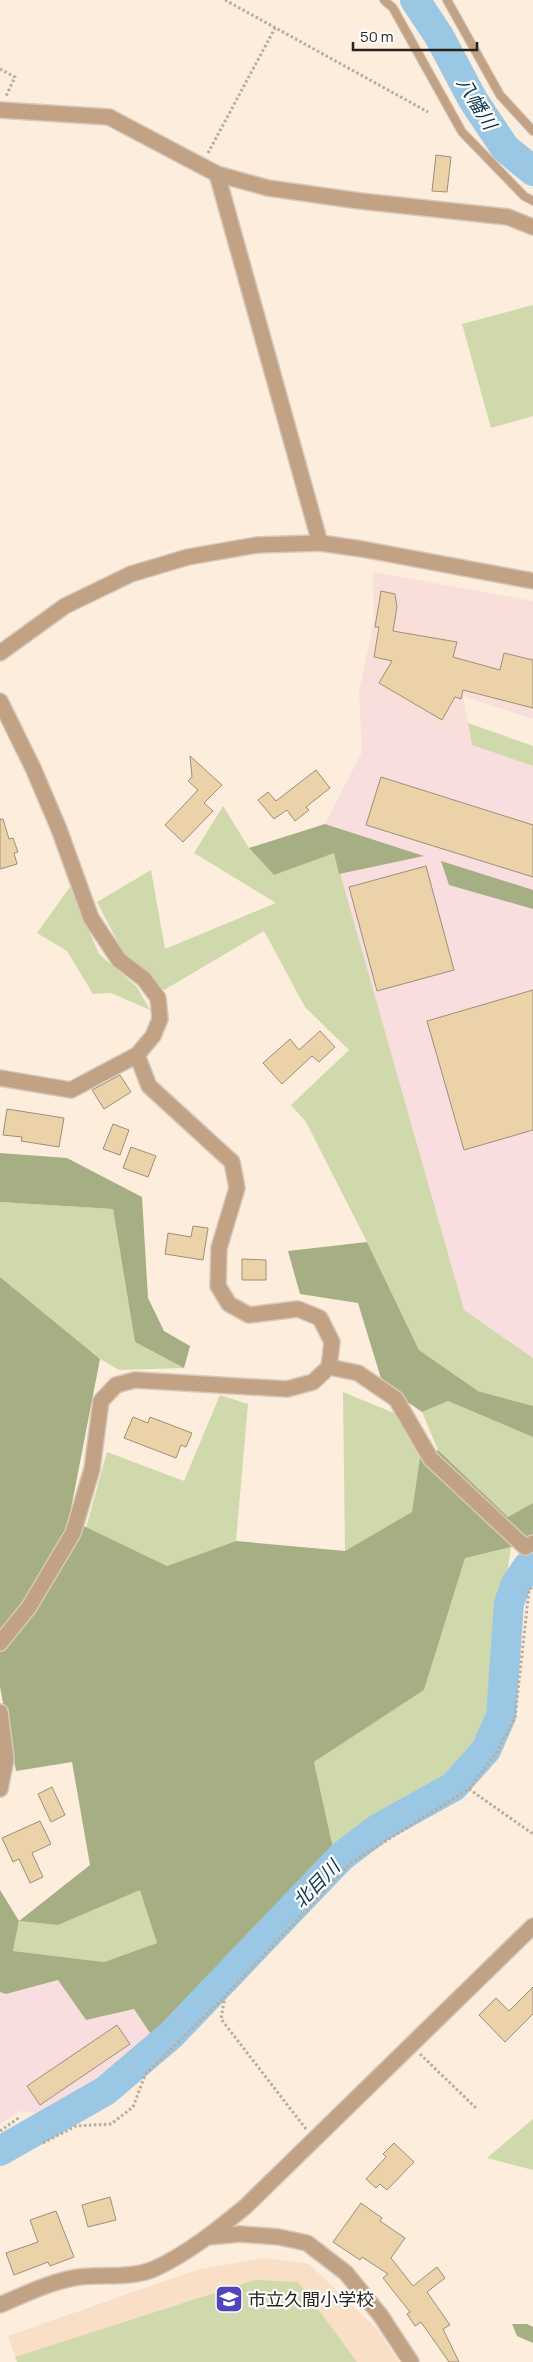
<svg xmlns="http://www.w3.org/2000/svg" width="533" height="2362" font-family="Manrope,'Noto Sans JP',sans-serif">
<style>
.commercial{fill:#f9dfda}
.industrial{fill:#f9dedf}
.built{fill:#f8dfc6}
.green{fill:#cfd9ac}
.forest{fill:#a5af83;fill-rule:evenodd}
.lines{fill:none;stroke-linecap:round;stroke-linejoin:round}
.river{stroke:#9ac8e4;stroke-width:30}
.building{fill:#ecd2a8;stroke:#9c8f7b}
.service-casing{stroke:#d6c8ba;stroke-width:10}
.minor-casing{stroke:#d6c8ba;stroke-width:18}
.tertiary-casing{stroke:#d6c8ba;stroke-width:18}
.path{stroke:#b8ac9f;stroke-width:3;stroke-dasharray:2.5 2.5;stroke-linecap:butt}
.service{stroke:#c2a285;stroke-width:8}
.minor{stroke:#c2a285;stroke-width:15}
.tertiary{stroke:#c2a285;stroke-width:15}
.labels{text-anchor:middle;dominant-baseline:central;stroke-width:4.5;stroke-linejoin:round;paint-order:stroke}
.poi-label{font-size:18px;fill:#29221b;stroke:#fdfdfd;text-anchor:start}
.water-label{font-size:19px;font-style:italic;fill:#0f3549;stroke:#fdfdfd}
</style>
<rect width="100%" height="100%" fill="#fceddd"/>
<polygon class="commercial" points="373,572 533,601 533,719 463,696 472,745 359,692 374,620"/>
<g class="industrial">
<polygon points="359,692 472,745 533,766 533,1358 464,1311 339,874 422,855 325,824 362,752"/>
<polygon points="58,1980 86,2020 134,2009 156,2042 40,2113 20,2111 0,2124 0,1992 6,1994"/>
</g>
<polygon class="built" points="265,2258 309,2264 377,2329 399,2362 17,2362 8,2336 196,2270"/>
<g class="green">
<polygon points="533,305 533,416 491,428 462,324"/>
<polygon points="468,723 533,746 533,766 472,745"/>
<polygon points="223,806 249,848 274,875 334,852 464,1310 533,1358 533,1406 478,1391 419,1350 367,1242 306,1122 291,1105 349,1050 305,1007 264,931 164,990 124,954 97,902 151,870 165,949 276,903 194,853"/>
<polygon points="70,887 99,954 137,987 150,1010 111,993 93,994 67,951 37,933"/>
<polygon points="0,1202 113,1209 135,1342 184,1368 119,1370 100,1359 0,1277"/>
<polygon points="343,1392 394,1413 420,1458 413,1512 345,1551"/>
<polygon points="220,1395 248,1404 236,1541 167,1566 86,1528 107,1452 184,1481"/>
<polygon points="448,1401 533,1437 533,1503 508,1517 438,1450 422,1412"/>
<polygon points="511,1547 485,1723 451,1776 374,1824 335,1857 314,1762 424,1690 465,1557"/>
<polygon points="141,1889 157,1943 104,1962 13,1951 19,1921 58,1925"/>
<polygon points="533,2119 533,2170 487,2158"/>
<polygon points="255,2280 298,2282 357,2362 17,2362 15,2357"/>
</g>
<g class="forest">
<polygon points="325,824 424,856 339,874 334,853 274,875 249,848"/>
<polygon points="441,861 533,890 533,909 449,885"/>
<polygon points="0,1153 67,1158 142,1197 148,1298 164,1331 190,1346 184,1368 135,1342 113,1209 0,1202"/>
<polygon points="367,1242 419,1350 478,1391 533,1406 533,1437 448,1401 422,1412 383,1385 358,1303 300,1294 288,1251"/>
<path d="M0 1277 100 1359 69 1519 167 1566 236 1541 345 1551 412 1512 420 1458 438 1450 508 1517 533 1503V1536L511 1547 465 1558 424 1690 314 1762 335 1857 156 2042 134 2009 86 2020 58 1980 6 1994 0 1992V1890L19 1921 90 1865 72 1762 16 1771 0 1687ZM140 1890 157 1943 104 1962 13 1951 19 1921 58 1925Z"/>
<polygon points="512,2324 527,2324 533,2327 533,2343 517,2336"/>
</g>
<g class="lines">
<g class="river">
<polyline points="415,0 439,36 473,100 505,148 533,171"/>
<polyline points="0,2151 105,2091 171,2035 342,1856 379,1828 453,1787 486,1750 501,1716 509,1603 516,1584 528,1566 533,1563"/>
</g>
</g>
<g class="building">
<polygon points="436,155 451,157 447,192 432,191"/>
<polygon points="381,591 395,594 397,607 393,631 457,642 453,657 500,670 504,653 533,660 533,708 463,690 461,699 455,697 442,720 379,683 392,661 374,657 379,627 375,627"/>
<polygon points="190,756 222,785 204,803 213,811 183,842 165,825 198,790 188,781 192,777"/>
<polygon points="316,770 330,788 306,807 309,810 295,821 287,810 274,819 258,800 268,792 276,801"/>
<polygon points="381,777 533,825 533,877 366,825"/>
<polygon points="0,819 3,819 9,839 13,838 18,852 14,853 17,864 0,869"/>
<polygon points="426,866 454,970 377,991 349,887"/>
<polygon points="533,990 533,1130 464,1150 427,1021"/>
<polygon points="320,1031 335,1047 319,1062 312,1056 282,1084 263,1063 290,1039 299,1050"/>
<polygon points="120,1075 131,1092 104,1109 92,1090"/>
<polygon points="7,1109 64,1118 59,1147 21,1141 22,1137 3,1135"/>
<polygon points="113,1124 129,1130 120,1155 103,1149"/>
<polygon points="131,1147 156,1156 148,1177 123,1168"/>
<polygon points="193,1226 208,1228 203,1260 165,1254 168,1233 191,1237"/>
<polygon points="242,1259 266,1260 266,1280 242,1280"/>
<polygon points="133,1417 148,1423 150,1417 192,1433 186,1447 181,1445 176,1458 124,1438"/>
<polygon points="52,1787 65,1815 51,1822 38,1794"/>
<polygon points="40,1821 51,1844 32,1853 43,1877 30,1883 19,1859 13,1862 2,1838"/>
<polygon points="533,1987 533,2014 505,2042 479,2015 496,1998 509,2011"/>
<polygon points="117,2025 130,2044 40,2105 27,2086"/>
<polygon points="394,2143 414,2162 387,2190 380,2184 376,2188 366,2179 386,2157 383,2154"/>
<polygon points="110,2197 116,2220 88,2227 82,2205"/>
<polygon points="361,2203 382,2218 380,2221 405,2238 391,2258 413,2286 437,2267 445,2278 427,2292 450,2325 443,2329 459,2362 449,2362 421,2322 415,2326 407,2314 410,2312 383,2278 388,2274 362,2257 360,2260 333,2242"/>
<polygon points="56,2211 74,2257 50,2266 48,2262 14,2275 6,2253 38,2242 30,2220"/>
</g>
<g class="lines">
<g class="service-casing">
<g id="service">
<polyline points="384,0 393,8 462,132 524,196 533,201"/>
<polyline points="447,0 500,95 533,131"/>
</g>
</g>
<g class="minor-casing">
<g id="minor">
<polyline points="0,110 109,117 217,174 268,188 360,201 508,217 533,227"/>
<polyline points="217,174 320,543"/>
<polyline points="0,701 33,768 59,829 91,918 119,960 144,979 158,998 160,1019 153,1036 137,1055 71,1090 0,1078"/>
<polyline points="329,1367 358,1373 396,1399 431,1459 525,1547 533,1543"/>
<polyline points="0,1643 29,1607 73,1533 92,1469 101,1401 116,1385 135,1380 287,1389 313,1382 329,1367 332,1342 320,1318 298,1309 249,1315 229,1304 218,1286 219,1248 237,1188 232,1162 149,1086 137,1055"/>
<polyline points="0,1712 6,1759 0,1789"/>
<polyline points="208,2237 240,2234 279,2237 307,2243 346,2273 381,2316 411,2362"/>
</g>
</g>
<g class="tertiary-casing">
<g id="tertiary">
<polyline points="0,653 65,606 131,574 188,557 257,545 320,543 362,549 533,581"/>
<path d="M0 2305C25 2294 52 2281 79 2277 104 2274 130 2279 154 2269 187 2254 217 2230 245 2207L533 1926"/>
</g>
</g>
<g class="path">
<polyline points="225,0 428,112"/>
<polyline points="0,69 15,77 6,96"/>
<polyline points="208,153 275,28"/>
<polyline points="469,1789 533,1834"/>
<polyline points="420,2054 476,2108"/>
<polyline points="306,2129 221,2019 225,1996 352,1862 469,1789 497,1752 515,1718 529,1590 533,1586"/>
<polyline points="0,2131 20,2117"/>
<polyline points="43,2143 76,2126 111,2124 133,2107 145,2075 224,1997"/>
</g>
<use href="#service" class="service"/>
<use href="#minor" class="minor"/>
<use href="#tertiary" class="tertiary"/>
</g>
<defs>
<g id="school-square" transform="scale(1.4375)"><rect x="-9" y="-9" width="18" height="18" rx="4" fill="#4f46bd" stroke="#fdfdfd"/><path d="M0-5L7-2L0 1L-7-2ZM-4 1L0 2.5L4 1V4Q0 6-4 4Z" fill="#fff"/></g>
</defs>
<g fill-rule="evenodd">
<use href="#school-square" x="229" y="2299"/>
</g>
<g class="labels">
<g class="poi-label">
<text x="248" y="2299">市立久間小学校</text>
</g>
<g class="water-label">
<text transform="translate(477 103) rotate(59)">八幡川</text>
<text transform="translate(316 1884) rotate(-46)">北目川</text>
</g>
</g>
<path d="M353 42v8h124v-8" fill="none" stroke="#29221b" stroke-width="2.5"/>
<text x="360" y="42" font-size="15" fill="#29221b" stroke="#fdfdfd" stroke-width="4" paint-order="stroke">50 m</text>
</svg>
